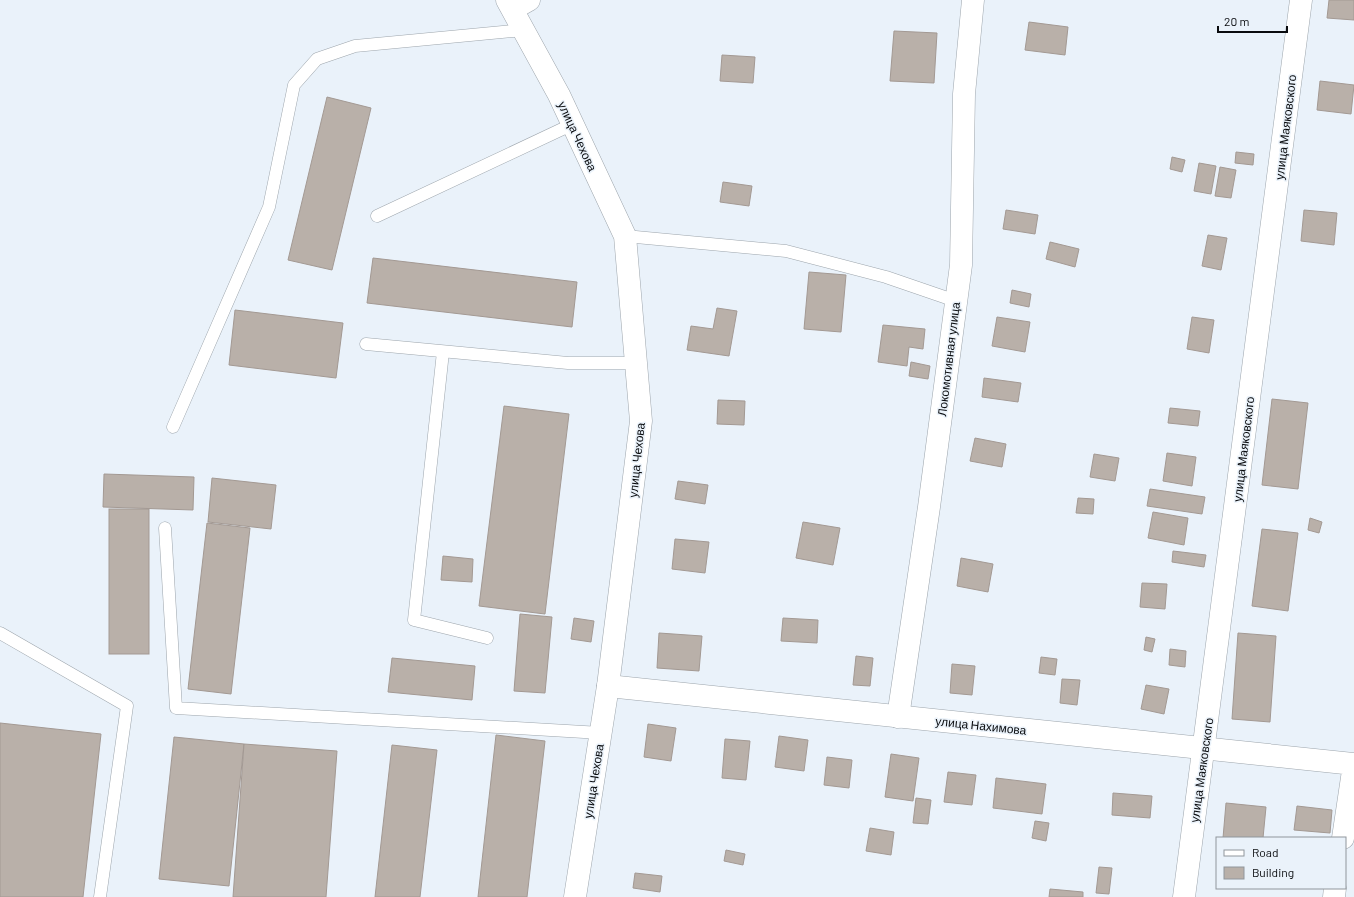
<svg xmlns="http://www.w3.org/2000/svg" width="1354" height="897" font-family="Barlow,sans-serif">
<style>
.building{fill:#b9b0a9;stroke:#a39993}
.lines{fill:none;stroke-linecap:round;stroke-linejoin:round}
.lane-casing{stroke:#9da5ac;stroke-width:13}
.street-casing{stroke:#9da5ac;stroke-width:23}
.secondary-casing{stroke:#9da5ac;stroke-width:23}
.lane{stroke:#fff;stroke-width:12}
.street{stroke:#fff;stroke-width:22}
.secondary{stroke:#fff;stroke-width:22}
.labels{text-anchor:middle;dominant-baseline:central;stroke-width:3;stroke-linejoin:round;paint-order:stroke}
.street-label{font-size:12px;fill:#090b0e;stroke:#eaf2fa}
</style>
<rect width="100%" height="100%" fill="#eaf2fa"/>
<g class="building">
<polygon points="1329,0 1354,0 1354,20 1327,18"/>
<polygon points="1029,22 1068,27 1065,55 1025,50"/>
<polygon points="894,31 937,33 934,83 890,81"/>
<polygon points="722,55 755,57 753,83 720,81"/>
<polygon points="1320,81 1354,85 1351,114 1317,110"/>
<polygon points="327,97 371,108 332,270 288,260"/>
<polygon points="1236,152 1254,154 1253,165 1235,163"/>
<polygon points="1172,157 1185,160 1182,172 1170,169"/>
<polygon points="1199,163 1216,166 1211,194 1194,191"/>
<polygon points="1220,167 1236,170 1231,198 1215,196"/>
<polygon points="723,182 752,186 749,206 720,202"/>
<polygon points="1006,210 1038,215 1035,234 1003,229"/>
<polygon points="1304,210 1337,213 1334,245 1301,241"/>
<polygon points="1208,235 1227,238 1221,270 1202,266"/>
<polygon points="1050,242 1079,249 1075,267 1046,259"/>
<polygon points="373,258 577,282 572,327 367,303"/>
<polygon points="809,272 846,275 841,332 804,329"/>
<polygon points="1012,290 1031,294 1029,307 1010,303"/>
<polygon points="717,308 737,311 729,356 687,350 691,326 713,329"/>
<polygon points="235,310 343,323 336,378 229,365"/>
<polygon points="997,317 1030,322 1025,352 992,346"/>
<polygon points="1192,317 1214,320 1209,353 1187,349"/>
<polygon points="883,325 925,329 923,349 909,347 907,366 878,362"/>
<polygon points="911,362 930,366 928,379 909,376"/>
<polygon points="984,378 1021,383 1018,402 982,397"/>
<polygon points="1272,399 1308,403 1298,489 1262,485"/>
<polygon points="718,400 745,401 744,425 717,424"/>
<polygon points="504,406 569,414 545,614 479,606"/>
<polygon points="1170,408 1200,411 1198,426 1168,423"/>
<polygon points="975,438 1006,444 1002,467 970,461"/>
<polygon points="1167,453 1196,457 1192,486 1163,481"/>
<polygon points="1094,454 1119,458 1115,481 1090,477"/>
<polygon points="104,474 194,477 193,510 103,507"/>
<polygon points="212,478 276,485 271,529 208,522"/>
<polygon points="678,481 708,485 705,504 675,499"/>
<polygon points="1150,489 1205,497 1202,514 1147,506"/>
<polygon points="1078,498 1094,499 1093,514 1076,513"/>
<rect x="109" y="509" width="40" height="145"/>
<polygon points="1153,512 1188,518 1184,545 1148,538"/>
<polygon points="1310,518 1322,522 1319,533 1308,530"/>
<polygon points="803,522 840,528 833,565 796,558"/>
<polygon points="207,523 250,528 231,694 188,689"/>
<polygon points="1262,529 1298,533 1288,611 1252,606"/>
<polygon points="675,539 709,542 705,573 672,569"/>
<polygon points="1173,551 1206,555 1204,567 1172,562"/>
<polygon points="443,556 473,559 472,582 441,580"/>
<polygon points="961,558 993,564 988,592 957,586"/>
<polygon points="1142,583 1167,584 1165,609 1140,607"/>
<polygon points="520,614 552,617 545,693 514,691"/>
<polygon points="574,618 594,621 591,642 571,639"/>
<polygon points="783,618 818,620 817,643 781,641"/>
<polygon points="659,633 702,636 699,671 657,668"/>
<polygon points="1238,633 1276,636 1270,722 1232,719"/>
<polygon points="1146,637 1155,639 1152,652 1144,650"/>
<polygon points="1170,649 1186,651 1185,667 1169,665"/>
<polygon points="856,656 873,658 870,686 853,685"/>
<polygon points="1041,657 1057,659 1055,675 1039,673"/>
<polygon points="392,658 475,666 472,700 388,692"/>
<polygon points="952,664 975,666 972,695 950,693"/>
<polygon points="1062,679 1080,680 1077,705 1060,703"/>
<polygon points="1146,685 1169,689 1164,714 1141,709"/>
<polygon points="0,723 101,734 83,897 0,897"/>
<polygon points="648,724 676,728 671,761 644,757"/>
<polygon points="496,735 545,741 527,897 478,897"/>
<polygon points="779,736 808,740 804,771 775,767"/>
<polygon points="174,737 244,744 229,886 159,879"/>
<polygon points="725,739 750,741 746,780 722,778"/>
<polygon points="244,744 337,751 326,897 233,897"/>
<polygon points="392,745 437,750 420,897 375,897"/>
<polygon points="891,754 919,758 913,801 885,797"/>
<polygon points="827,757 852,760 849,788 824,785"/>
<polygon points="948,772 976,775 972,805 944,802"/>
<polygon points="996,778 1046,784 1042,814 993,808"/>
<polygon points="1113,793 1152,796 1150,818 1112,815"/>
<polygon points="916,798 931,800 928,824 913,823"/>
<polygon points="1226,803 1266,807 1263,838 1223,838"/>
<polygon points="1297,806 1332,810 1330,833 1294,830"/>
<polygon points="1035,821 1049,823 1046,841 1032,838"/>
<polygon points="870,828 894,832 891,855 866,851"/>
<polygon points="726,850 745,854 743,865 724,861"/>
<polygon points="1099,867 1112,868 1109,894 1096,893"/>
<polygon points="635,873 662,876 660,892 633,888"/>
<polygon points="1050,889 1083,892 1083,897 1049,897"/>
</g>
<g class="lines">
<g class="lane-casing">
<g id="lane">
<polyline points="377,216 573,124"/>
<polyline points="625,236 786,251 886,277 956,301"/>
<polyline points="366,344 568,363 636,363"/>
<polyline points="443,352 414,620 487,638"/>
<polyline points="173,427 269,207 294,85 317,59 355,46 524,30"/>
<polyline points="165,528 176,708 601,733"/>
<polyline points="0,633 127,706 100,897"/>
</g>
</g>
<g class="street-casing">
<g id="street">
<polyline points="513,9 529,0"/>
<polyline points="608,686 1354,764 1343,838"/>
<polyline points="898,717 929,507 961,265 964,94 973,0"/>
<polyline points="1184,897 1301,0"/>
<polyline points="1334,897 1335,888"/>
</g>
</g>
<g class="secondary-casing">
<polyline id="secondary" points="507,0 559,95 625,236 641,421 608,686 575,897"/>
</g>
<use href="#lane" class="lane"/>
<use href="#street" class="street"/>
<use href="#secondary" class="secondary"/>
</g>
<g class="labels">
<g class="street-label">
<text transform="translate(1285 127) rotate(-83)">улица Маяковского</text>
<text transform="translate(578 136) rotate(65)">улица Чехова</text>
<text transform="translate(948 359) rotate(-83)">Локомотивная улица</text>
<text transform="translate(1243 449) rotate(-83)">улица Маяковского</text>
<text transform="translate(636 460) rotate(-84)">улица Чехова</text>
<text transform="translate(981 725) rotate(6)">улица Нахимова</text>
<text transform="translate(1201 770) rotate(-82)">улица Маяковского</text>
<text transform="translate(593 781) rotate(-81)">улица Чехова</text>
</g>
</g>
<rect x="1216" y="837" width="130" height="52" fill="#eaf2fa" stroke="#90969c"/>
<rect x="1224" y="850" width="20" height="6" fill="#ffffff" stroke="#90969c"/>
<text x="1252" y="857" font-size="12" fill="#090b0e">Road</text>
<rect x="1224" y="867" width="20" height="12" fill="#b9b0a9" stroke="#90969c"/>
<text x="1252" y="877" font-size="12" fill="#090b0e">Building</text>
<path d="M1218 26v6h69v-6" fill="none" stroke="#090b0e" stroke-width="2"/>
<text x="1224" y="26" font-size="12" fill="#090b0e" stroke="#eaf2fa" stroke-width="3" paint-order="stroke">20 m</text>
</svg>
